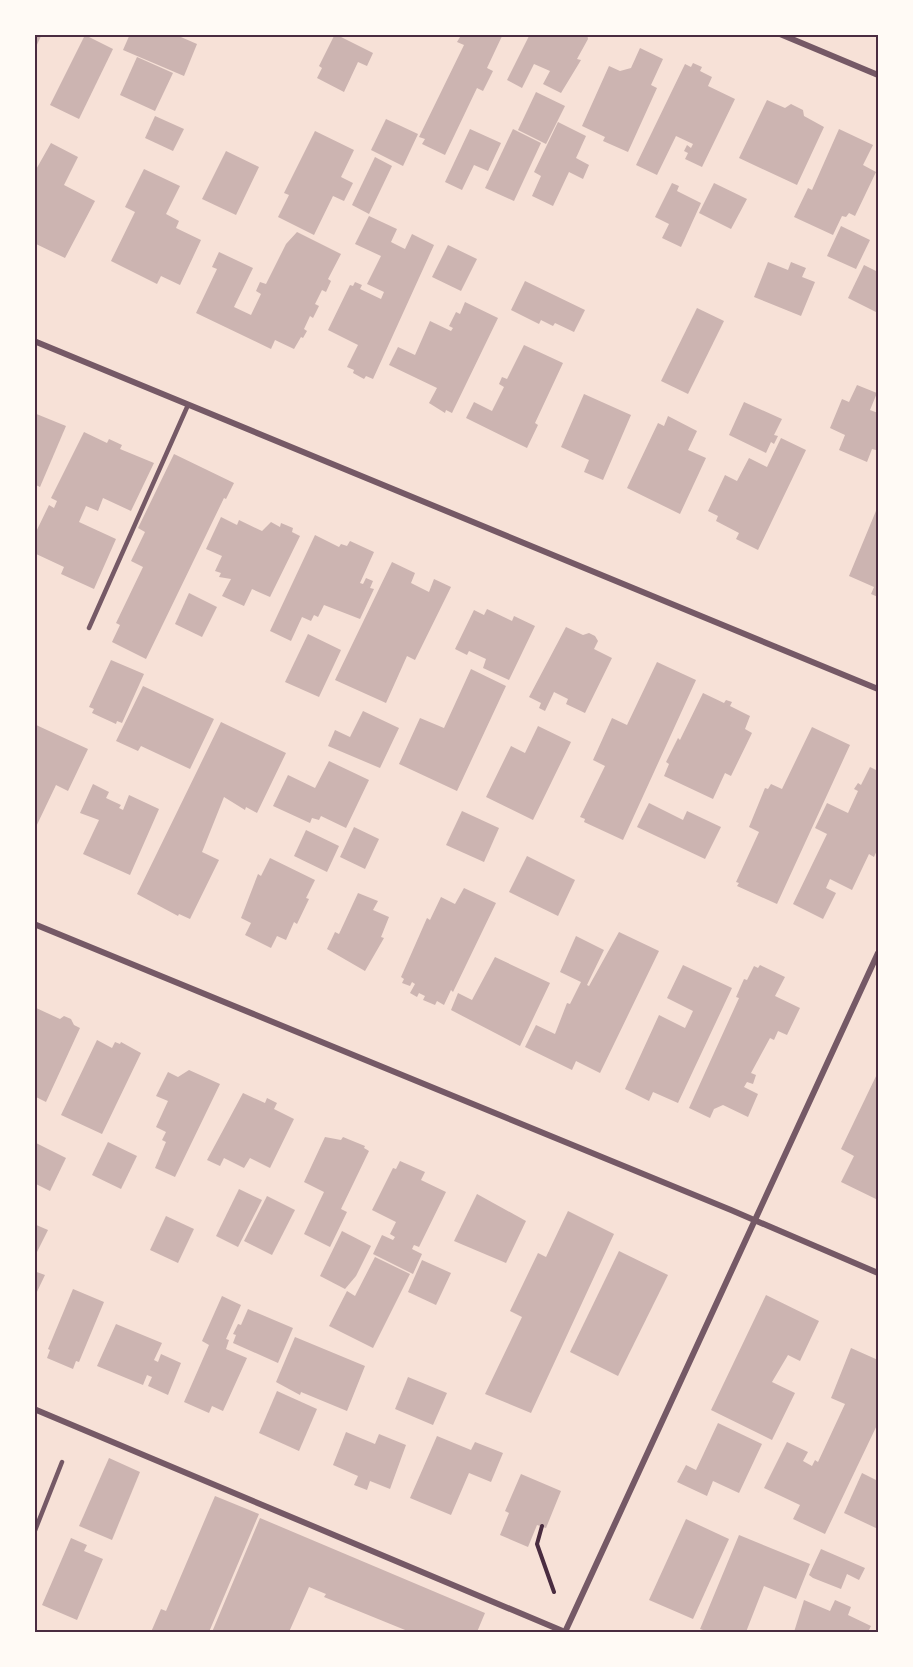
<svg xmlns="http://www.w3.org/2000/svg" width="913" height="1667" font-family="Mulish,sans-serif">
<style>
.building{fill:#ccb4b1}
.lines{fill:none;stroke-linecap:round;stroke-linejoin:round}
.path{stroke:#4a2c40;stroke-width:4}
.service{stroke:#755966;stroke-width:4.5}
.minor{stroke:#755966;stroke-width:6}
.neatline{fill:none;stroke:#4a2c40;stroke-width:2}
</style>
<rect width="100%" height="100%" fill="#f7e1d7"/>
<g class="building">
<polygon points="34,34 42,34 34,51"/>
<polygon points="130,34 174,34 197,44 184,76 123,50"/>
<polygon points="335,34 373,53 367,66 358,62 344,92 317,78 322,68 319,66"/>
<polygon points="456,34 503,34 487,68 493,71 483,91 477,88 445,155 422,144 425,139 419,137 464,45 457,42 460,37"/>
<polygon points="530,34 587,34 588,39 577,59 581,60 561,93 543,84 550,71 534,64 522,88 507,80"/>
<polygon points="85,35 113,49 79,119 50,105"/>
<polygon points="640,48 663,59 651,85 657,88 628,152 603,141 605,137 582,126 609,66 620,71 631,68"/>
<polygon points="137,57 173,73 155,111 120,95"/>
<polygon points="693,63 702,67 700,71 712,77 708,86 735,99 702,167 685,159 688,153 684,151 687,145 691,148 693,144 676,136 657,175 636,165 685,64 691,67"/>
<polygon points="536,92 565,106 546,144 518,130"/>
<polygon points="767,100 785,108 791,104 803,110 804,116 824,127 797,185 739,158"/>
<polygon points="155,116 184,129 173,151 145,138"/>
<polygon points="386,119 418,134 403,166 371,150"/>
<polygon points="558,122 586,136 576,158 589,165 583,179 569,172 553,206 532,196 541,176 534,172"/>
<polygon points="470,129 501,143 488,171 474,165 462,190 445,182"/>
<polygon points="513,129 541,143 514,201 485,188"/>
<polygon points="839,129 873,145 863,165 876,172 855,216 849,213 846,217 842,216 833,235 794,217 808,188 812,190"/>
<polygon points="315,131 354,150 341,177 353,183 344,201 333,196 314,235 278,217 289,195 284,193"/>
<polygon points="51,143 78,157 64,185 95,201 65,258 34,243 34,173"/>
<polygon points="226,151 259,167 236,215 202,199"/>
<polygon points="375,157 392,166 369,214 352,205"/>
<polygon points="144,169 180,186 166,214 179,221 176,228 201,240 180,285 161,276 157,284 111,261 135,212 125,207"/>
<polygon points="672,183 679,186 677,191 701,203 681,247 662,238 669,224 655,217"/>
<polygon points="714,183 747,199 731,229 699,213"/>
<polygon points="369,216 397,229 391,242 405,249 412,234 434,245 373,379 366,376 364,379 353,373 354,370 347,367 358,345 328,330 350,285 353,286 355,282 362,285 360,289 381,299 384,292 367,284 381,256 355,244"/>
<polygon points="841,226 870,240 856,269 827,256"/>
<polygon points="297,232 341,254 328,279 331,281 326,292 322,290 315,304 319,306 313,318 310,316 304,329 307,331 303,338 301,337 294,349 275,340 271,349 196,313 217,269 212,267 219,252 253,268 234,307 251,315 261,294 256,291 260,282 266,284 286,244"/>
<polygon points="448,245 477,259 461,291 432,277"/>
<polygon points="768,262 788,270 791,262 806,268 802,277 815,282 801,316 754,297"/>
<polygon points="864,265 878,272 878,313 848,298"/>
<polygon points="525,281 585,310 574,332 555,323 553,326 541,320 539,324 511,310"/>
<polygon points="465,302 498,318 452,413 446,410 445,413 429,403 437,388 389,365 398,347 415,355 430,321 451,331 453,328 449,326 456,312 460,314"/>
<polygon points="697,308 724,321 688,394 661,381"/>
<polygon points="524,345 563,363 535,423 538,425 527,448 466,418 474,402 492,411 504,387 499,384 502,377 507,379"/>
<polygon points="857,385 877,393 870,410 878,413 878,444 876,450 872,449 867,462 839,450 845,435 830,428 842,399 849,402"/>
<polygon points="584,394 631,415 603,480 584,472 589,460 561,447"/>
<polygon points="744,402 782,419 774,435 778,436 774,444 771,442 766,453 729,435"/>
<polygon points="34,413 66,426 40,487 34,484"/>
<polygon points="668,416 697,431 688,450 706,458 680,514 627,488 658,423 664,426"/>
<polygon points="84,432 107,443 109,439 122,445 120,449 154,463 131,511 103,498 98,511 86,506 79,522 116,539 94,589 61,574 64,567 34,553 34,536 49,505 54,508 57,501 51,498"/>
<polygon points="781,438 806,450 758,550 736,539 739,533 716,521 718,516 708,511 725,475 737,481 749,458 767,467"/>
<polygon points="174,454 234,483 226,499 224,498 146,659 112,642 120,625 116,623 143,567 131,561 145,532 138,528"/>
<polygon points="878,506 878,597 871,594 874,587 849,576"/>
<polygon points="221,517 237,525 239,520 262,531 271,522 280,527 281,523 293,528 292,532 300,536 270,597 252,589 244,606 222,596 231,579 219,577 221,573 215,571 222,556 206,549"/>
<polygon points="315,535 339,547 341,544 347,546 350,541 374,552 360,583 363,584 366,578 373,581 370,588 374,589 360,619 324,605 318,617 314,615 311,621 302,617 291,641 270,631"/>
<polygon points="392,562 415,573 411,583 429,592 434,579 451,587 415,660 407,656 386,703 335,680"/>
<polygon points="189,593 217,607 202,637 175,624"/>
<polygon points="487,609 512,621 514,616 535,626 509,680 483,668 486,659 469,651 467,655 455,649 474,610 484,615"/>
<polygon points="566,627 583,635 589,633 595,636 598,641 594,649 612,658 585,713 566,704 568,699 554,692 545,711 539,708 541,703 529,697"/>
<polygon points="308,634 341,650 319,697 285,682"/>
<polygon points="111,660 144,674 122,723 117,721 116,724 92,713 94,709 89,707"/>
<polygon points="657,662 696,680 623,840 584,822 585,819 580,817 605,766 593,760 612,718 627,725"/>
<polygon points="471,669 506,686 457,791 399,764 420,718 444,728"/>
<polygon points="143,686 214,719 190,769 141,746 138,751 116,741"/>
<polygon points="703,693 724,703 726,700 732,702 730,706 750,716 745,729 752,733 731,776 725,773 713,799 664,776 669,764 666,762 678,738 680,740"/>
<polygon points="363,711 399,728 380,768 328,746 335,730 350,737"/>
<polygon points="221,722 286,753 257,813 246,807 245,810 224,797 202,852 219,860 190,919 179,914 178,916 137,894"/>
<polygon points="34,724 88,749 68,791 56,785 34,831"/>
<polygon points="538,726 571,742 533,820 486,797 511,746 525,753"/>
<polygon points="812,727 850,745 777,904 737,886 739,883 736,882 759,832 749,827 765,788 768,789 771,784 782,789"/>
<polygon points="329,761 369,780 346,828 321,816 319,820 312,818 310,823 273,806 288,775 315,788"/>
<polygon points="870,767 878,771 878,848 874,857 869,854 852,890 830,879 826,888 836,893 823,919 793,904 827,834 815,828 827,803 848,813 858,791 854,789 858,783 861,785"/>
<polygon points="93,784 109,792 106,798 121,805 119,808 123,810 129,795 159,809 130,875 83,854 99,820 80,813"/>
<polygon points="649,803 683,820 687,811 721,827 705,859 637,827"/>
<polygon points="462,811 499,828 484,862 446,845"/>
<polygon points="354,827 379,839 365,869 340,857"/>
<polygon points="306,830 339,846 327,872 294,856"/>
<polygon points="527,856 575,880 558,916 509,892"/>
<polygon points="270,858 315,880 306,898 309,899 297,924 294,922 286,940 277,936 271,948 245,935 251,923 241,918 258,874 261,876"/>
<polygon points="464,888 496,903 453,992 451,990 444,1005 437,1001 435,1005 423,1000 425,996 419,993 417,997 410,993 415,984 412,982 410,986 402,983 404,979 401,977 427,918 430,920 441,897 455,904"/>
<polygon points="358,893 378,901 373,910 389,917 381,937 384,938 365,971 327,949 335,932 339,934"/>
<polygon points="619,932 659,951 600,1073 576,1061 572,1070 525,1047 536,1025 555,1034 567,1003 570,1004 581,982 560,972 576,936 604,950 587,985 589,986"/>
<polygon points="495,957 550,983 520,1046 451,1010 458,993 472,1000"/>
<polygon points="683,965 732,988 678,1103 653,1092 649,1101 625,1089 659,1015 685,1028 693,1011 667,998"/>
<polygon points="760,965 785,977 775,996 800,1008 787,1035 778,1031 774,1040 770,1038 751,1073 756,1075 753,1084 747,1082 744,1087 758,1094 748,1117 723,1105 714,1109 710,1118 689,1108 739,998 736,997 744,979 747,980 754,966 758,968"/>
<polygon points="34,1007 60,1019 64,1016 71,1019 74,1025 80,1028 46,1102 34,1096"/>
<polygon points="97,1040 112,1048 115,1042 120,1044 121,1042 141,1053 102,1134 61,1115"/>
<polygon points="189,1070 220,1084 175,1177 155,1168 166,1142 162,1140 166,1132 156,1127 168,1101 156,1096 168,1072 178,1077"/>
<polygon points="878,1072 878,1200 841,1182 854,1156 841,1149"/>
<polygon points="243,1093 265,1103 267,1098 277,1103 274,1109 294,1119 270,1168 250,1158 244,1168 224,1158 220,1166 207,1160"/>
<polygon points="325,1137 341,1140 343,1137 365,1146 364,1148 369,1151 341,1209 347,1212 330,1247 304,1234 324,1192 304,1182"/>
<polygon points="34,1142 66,1158 50,1191 34,1183"/>
<polygon points="108,1142 137,1156 121,1189 92,1175"/>
<polygon points="400,1161 425,1172 421,1180 446,1192 419,1247 414,1245 412,1249 422,1254 413,1274 373,1254 382,1235 393,1240 395,1237 390,1234 396,1222 372,1210 393,1168 396,1169"/>
<polygon points="239,1189 262,1200 238,1247 216,1236"/>
<polygon points="477,1194 526,1221 506,1263 454,1241"/>
<polygon points="267,1196 295,1210 272,1255 244,1241"/>
<polygon points="568,1211 614,1234 531,1413 485,1394 522,1317 510,1311 538,1253 546,1257"/>
<polygon points="166,1216 194,1229 178,1263 150,1250"/>
<polygon points="34,1224 48,1230 34,1258"/>
<polygon points="342,1231 371,1246 356,1276 345,1289 320,1276"/>
<polygon points="619,1251 668,1275 618,1376 570,1352"/>
<polygon points="375,1257 410,1274 373,1348 329,1326 347,1291 355,1296"/>
<polygon points="422,1260 451,1273 436,1305 408,1292"/>
<polygon points="34,1271 45,1275 34,1298"/>
<polygon points="73,1289 104,1302 79,1362 76,1361 73,1369 47,1358 50,1350 48,1349"/>
<polygon points="766,1295 819,1321 800,1361 788,1355 772,1382 795,1393 772,1440 711,1410"/>
<polygon points="222,1296 241,1305 226,1339 229,1340 226,1349 247,1358 223,1411 212,1406 209,1413 184,1402 209,1345 202,1341"/>
<polygon points="248,1309 293,1328 278,1363 233,1343 236,1335 233,1334 238,1324 241,1325"/>
<polygon points="116,1324 162,1343 154,1360 158,1362 161,1354 181,1363 168,1395 148,1386 152,1377 147,1375 143,1385 97,1366"/>
<polygon points="295,1337 365,1366 347,1411 301,1392 300,1395 276,1382"/>
<polygon points="851,1348 878,1360 878,1423 825,1534 793,1519 800,1505 764,1488 787,1442 808,1452 803,1461 812,1466 815,1460 818,1462 845,1404 831,1398"/>
<polygon points="408,1377 447,1393 433,1425 395,1409"/>
<polygon points="277,1391 317,1409 299,1451 259,1433"/>
<polygon points="718,1423 762,1444 739,1493 713,1481 707,1496 677,1482 686,1465 696,1470"/>
<polygon points="346,1432 375,1444 379,1434 406,1445 390,1489 370,1481 367,1490 354,1485 358,1476 333,1465"/>
<polygon points="437,1436 471,1450 475,1442 503,1453 491,1482 469,1473 451,1515 410,1498"/>
<polygon points="109,1458 140,1472 112,1540 79,1526"/>
<polygon points="862,1473 878,1481 878,1529 844,1513"/>
<polygon points="521,1474 561,1491 546,1528 537,1525 528,1547 500,1535 509,1513 505,1511"/>
<polygon points="215,1496 259,1514 209,1632 151,1632 161,1609 166,1611"/>
<polygon points="260,1518 485,1613 477,1632 410,1632 324,1597 326,1594 309,1587 289,1632 212,1632"/>
<polygon points="686,1519 729,1539 693,1619 649,1600"/>
<polygon points="739,1535 810,1564 796,1599 764,1586 746,1632 709,1632 700,1629"/>
<polygon points="71,1538 87,1545 84,1551 103,1559 77,1620 42,1605"/>
<polygon points="821,1549 865,1568 859,1580 847,1574 841,1589 813,1578 809,1575"/>
<polygon points="804,1600 830,1611 835,1600 851,1607 848,1615 871,1626 868,1632 794,1632"/>
</g>
<g class="lines">
<polyline class="path" points="542,1526 537,1544 554,1592"/>
<g class="service">
<polyline points="89,628 188,405"/>
<polyline points="34,1533 62,1462"/>
</g>
<g class="minor">
<polyline points="780,34 878,75"/>
<polyline points="34,341 878,689"/>
<polyline points="34,924 731,1210 878,1273"/>
<polyline points="34,1409 565,1632"/>
<polyline points="565,1632 878,953"/>
</g>
</g>
<rect width="913" height="1667" fill="none" stroke="#fffaf5" stroke-width="72"/>
<rect x="36" y="36" width="841" height="1595" class="neatline"/>
</svg>
